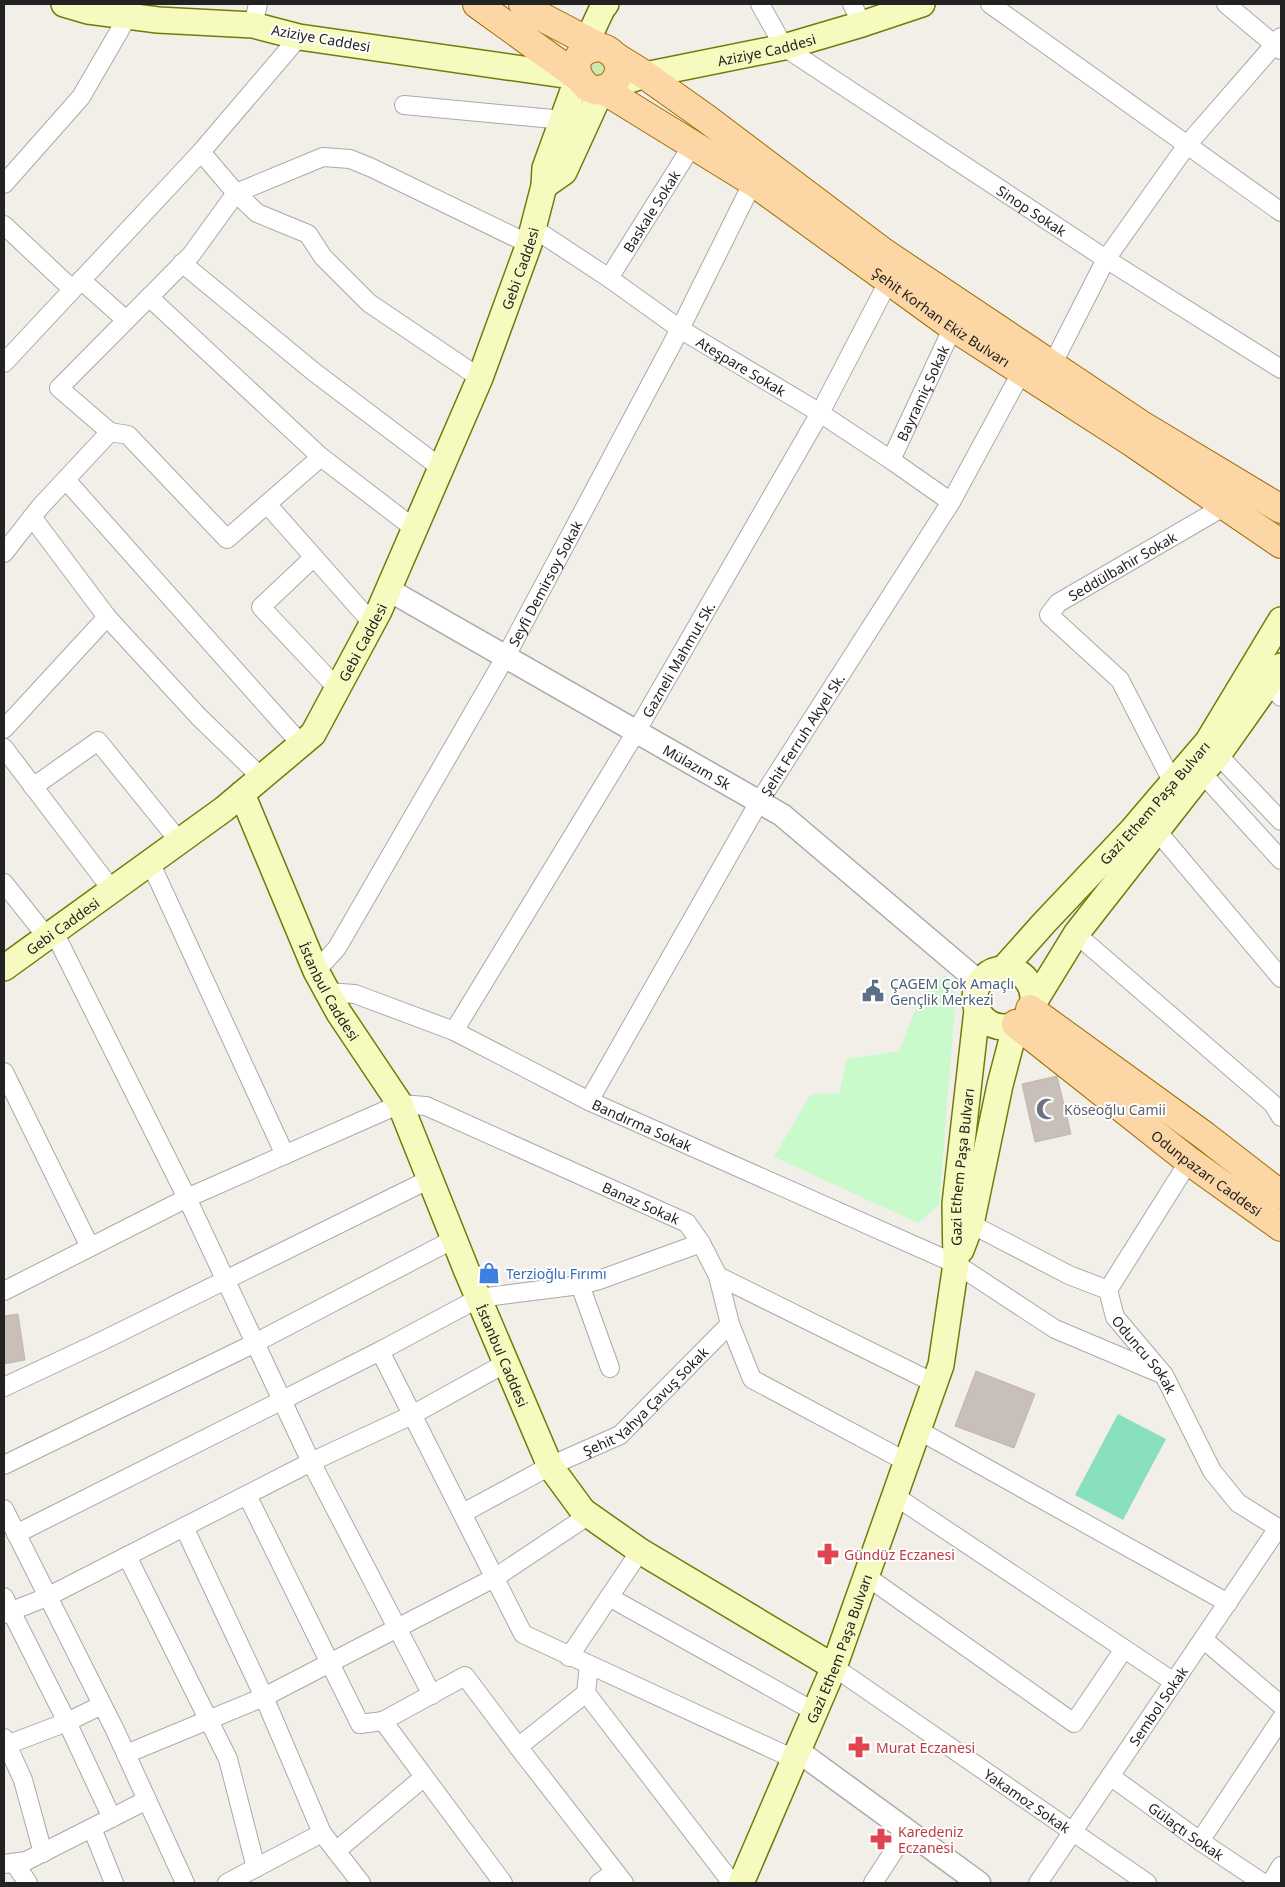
<svg xmlns="http://www.w3.org/2000/svg" width="1285" height="1887" font-family="'Noto Sans',sans-serif">
<style>
.grass{fill:#cdebb0}
.park{fill:#c8facc}
.pitch{fill:#88e0be}
.building{fill:#c7bfb8;stroke:#c4b6ab}
.lines{fill:none;stroke-linecap:round;stroke-linejoin:round}
.minor-casing{stroke:#a9a9a9;stroke-width:20}
.tertiary-casing{stroke:#a9a9a9;stroke-width:25}
.secondary-casing{stroke:#707d05;stroke-width:28}
.primary-casing{stroke:#a06b00;stroke-width:30}
.minor{stroke:#fff;stroke-width:18}
.tertiary{stroke:#fff;stroke-width:22}
.secondary{stroke:#f7fabf;stroke-width:25}
.primary{stroke:#fcd6a4;stroke-width:28}
.labels{text-anchor:middle;dominant-baseline:central;stroke-width:4;stroke-linejoin:round;paint-order:stroke}
.street-label{font-size:14px;fill:#222;stroke:#fff}
.service-label{font-size:14px;fill:#4e5e75;stroke:#fff;text-anchor:start}
.worship-label{font-size:14px;fill:#5b616d;stroke:#fff;text-anchor:start}
.shop-label{font-size:14px;fill:#366cbe;stroke:#fff;text-anchor:start}
.health-label{font-size:14px;fill:#be3a42;stroke:#fff;text-anchor:start}
</style>
<rect width="100%" height="100%" fill="#f2efe9"/>
<polygon class="grass" points="597,57 609,68 596,79 587,65"/>
<polygon class="park" points="945,975 956,994 939,1205 918,1223 774,1157 811,1094 839,1093 847,1059 899,1051 922,994"/>
<polygon class="pitch" points="1118,1414 1166,1439 1123,1520 1075,1495"/>
<g class="building">
<polygon points="1057,1076 1071,1134 1035,1142 1022,1084"/>
<polygon points="18,1314 25,1360 4,1364 4,1316"/>
<polygon points="976,1371 1035,1394 1014,1448 955,1426"/>
</g>
<g class="lines">
<g class="minor-casing">
<g id="minor">
<path id="s1" d="M760 4 784 47 1106 259 1281 369"/>
<polyline points="852,4 862,24"/>
<polyline points="990,4 1281,212"/>
<polyline points="1226,4 1281,50"/>
<polyline points="253,25 258,4"/>
<polyline points="404,105 564,120"/>
<polyline points="201,152 236,193 257,213 308,234 323,257 369,303 480,378"/>
<polyline points="4,184 81,97 128,16"/>
<polyline points="4,225 72,289"/>
<path id="s2" d="M533 228 609 278 680 329 820 413 891 460 951 502"/>
<polyline points="182,263 314,372 441,468"/>
<path id="s3" d="M609 278 693 144"/>
<polyline points="81,280 126,320"/>
<polyline points="149,297 321,457"/>
<polyline points="4,363 201,152 299,37"/>
<polyline points="1052,365 1106,259 1187,145 1281,37"/>
<path id="s4" d="M891 460 953 327"/>
<polyline points="66,480 301,744"/>
<polyline points="267,504 321,457 415,529"/>
<polyline points="32,517 107,617 199,717 261,777"/>
<polyline points="4,553 40,507 110,432"/>
<polyline points="314,557 261,607 338,689"/>
<polyline points="373,624 267,504 227,539 128,435 110,432 59,388 191,255 236,193 323,157 350,159 372,168 529,244"/>
<polyline points="1269,683 1281,697"/>
<polyline points="4,729 107,617"/>
<polyline points="4,748 112,890"/>
<polyline points="1218,755 1281,821"/>
<polyline points="1202,773 1281,860"/>
<path id="s5" d="M1172 781 1120 680 1049 615 1058 603 1225 506"/>
<polyline points="33,787 98,741 179,841"/>
<polyline points="1158,832 1281,978"/>
<polyline points="150,862 285,1155"/>
<polyline points="4,883 47,937"/>
<polyline points="54,932 187,1198 311,1462 432,1695"/>
<polyline points="1076,934 1273,1104 1281,1117"/>
<path id="s6" d="M316 971 337 948 506 656 680 329 753 182"/>
<path id="s7" d="M327 992 355 994 454 1031 589 1101 956 1264 1055 1329 1164 1375"/>
<path id="s8" d="M454 1031 636 732 820 413 888 282"/>
<polyline points="4,1072 90,1247"/>
<path id="s9" d="M589 1101 759 802 951 502 1022 371"/>
<path id="s10" d="M1189 1161 1108 1290 1115 1317 1164 1375 1212 1471 1238 1503 1278 1528H1281"/>
<polyline points="971,1224 1069,1275 1108,1290"/>
<polyline points="718,1276 730,1324 752,1379 907,1462"/>
<polyline points="580,1285 610,1368"/>
<path id="s11" d="M4 1291 187 1198 400 1104 426 1106 687 1223 701 1243 718 1276 934 1383"/>
<polyline points="380,1351 523,1634 794,1759"/>
<polyline points="4,1387 102,1341 430,1179"/>
<polyline points="918,1430 1228,1603"/>
<polyline points="4,1465 255,1343 454,1239"/>
<polyline points="247,1495 360,1724 383,1721 503,1883"/>
<polyline points="895,1496 1174,1682"/>
<polyline points="4,1509 115,1730 185,1883"/>
<path id="s12" d="M463 1513 550 1466 620 1435 730 1324"/>
<polyline points="184,1527 264,1697 322,1833 361,1883"/>
<polyline points="16,1534 380,1351 479,1298 580,1285 599,1280 701,1243"/>
<polyline points="127,1556 228,1759 256,1868"/>
<polyline points="866,1576 1074,1723 1124,1649"/>
<polyline points="4,1597 67,1722 112,1818"/>
<polyline points="609,1597 815,1712"/>
<polyline points="4,1614 47,1597 311,1462 412,1415 506,1363"/>
<polyline points="1203,1639 1281,1705"/>
<polyline points="569,1657 640,1551"/>
<polyline points="589,1666 586,1693 732,1883"/>
<path id="s13" d="M834 1667 1147 1883"/>
<polyline points="383,1721 465,1676 526,1757 624,1883"/>
<polyline points="4,1738 23,1780 43,1853"/>
<polyline points="4,1746 67,1722 102,1705"/>
<polyline points="518,1747 586,1693"/>
<polyline points="126,1754 264,1697 496,1577 589,1515"/>
<path id="s14" d="M1110 1776 1200 1841 1263 1883"/>
<polyline points="92,1828 114,1883"/>
<polyline points="1200,1841 1281,1719"/>
<polyline points="336,1851 424,1777"/>
<polyline points="14,1863 28,1883"/>
<polyline points="4,1864 26,1861 147,1800"/>
<polyline points="227,1883 322,1833"/>
<polyline points="599,1883 615,1872"/>
<polyline points="873,1883 907,1831"/>
<path id="s15" d="M1038 1883 1278 1528"/>
<polyline points="1271,1883 1281,1866"/>
</g>
</g>
<g class="tertiary-casing">
<g id="tertiary">
<path id="s16" d="M389 590 782 815 979 982"/>
<polyline points="798,1751 979,1883"/>
</g>
</g>
<g class="secondary-casing">
<g id="secondary">
<polyline points="580,56 602,9 606,4"/>
<path id="s17" d="M630 80 645 75 784 47 862 24 922 4"/>
<polyline points="544,186 564,172 602,89"/>
<path id="s18" d="M242 794 316 971 339 1013 400 1104 466 1269 550 1466 583 1511 640 1551 834 1667"/>
<path id="s19" d="M4 968 224 809 313 734 379 611 480 378 529 244 544 186 545 168 578 77 299 37 253 25 158 20 88 11 64 4"/>
<path id="s20" d="M1003 969 1044 923 1132 830 1208 741 1281 620"/>
<circle cx="1004" cy="998" r="29"/>
<polyline points="1030,1009 1076,934 1202,773 1218,755 1281,666"/>
<polyline points="961,1250 971,1224 1000,1085 1016,1024"/>
<path id="s21" d="M741 1883 834 1667 941 1365 956 1264 955 1204 977 1010"/>
</g>
</g>
<g class="primary-casing">
<g id="primary">
<polyline points="477,4 578,77"/>
<path d="M523 4 540 16 599 47C615 50 626 67 614 82 589 112 552 52 599 47"/>
<polyline points="616,57 645,75 707,119 883,252 1140,424 1281,509"/>
<path id="s22" d="M602 89 753 182 953 327 1133 443 1281 544"/>
<polyline points="1030,1009 1205,1136 1281,1195"/>
<path id="s23" d="M1016 1024 1189 1161 1281 1227"/>
</g>
</g>
<use href="#minor" class="minor"/>
<use href="#tertiary" class="tertiary"/>
<use href="#secondary" class="secondary"/>
<use href="#primary" class="primary"/>
</g>
<defs>
<g id="civic-bare" transform="scale(1.725)"><path d="M-.6-6.5H3V-4.5H.6V-3L4-1V1h2V6H-6V1h2V-1L-.6-3ZM-1.2 2.5V6h2.4V2.5Z" fill="#5c6f8a" stroke="#fff" stroke-width="2.5" paint-order="stroke"/></g>
<g id="mosque-bare" transform="scale(1.725)"><path d="M3.5-4.9A6 6 0 1 0 3.5 4.9A5 5 0 1 1 3.5-4.9Z" fill="#6b7280" stroke="#fff" stroke-width="2.5" paint-order="stroke"/></g>
<g id="shop-bare" transform="scale(1.725)"><path d="M-5-2.5h2.3a2.7 3.5 0 0 1 5.4 0H5L5.5 6h-11ZM-1.5-2.5h3a1.5 2.3 0 0 0-3 0Z" fill="#3f7fe0" stroke="#fff" stroke-width="2.5" paint-order="stroke"/></g>
<g id="pharmacy-bare" transform="scale(1.725)"><path d="M-2-6h4v4h4v4h-4v4h-4v-4h-4v-4h4Z" fill="#e0444e" stroke="#fff" stroke-width="2.5" paint-order="stroke"/></g>
</defs>
<g fill-rule="evenodd">
<use href="#civic-bare" x="873" y="991"/>
<use href="#mosque-bare" x="1047" y="1109"/>
<use href="#shop-bare" x="489" y="1273"/>
<use href="#pharmacy-bare" x="828" y="1554"/>
<use href="#pharmacy-bare" x="859" y="1747"/>
<use href="#pharmacy-bare" x="881" y="1839"/>
</g>
<g class="labels">
<g class="street-label">
<text transform="translate(321 38) rotate(10)">Aziziye Caddesi</text>
<text stroke="none"><textPath href="#s17" startOffset="140">Aziziye Caddesi</textPath></text>
<text stroke="none"><textPath href="#s1" startOffset="346">Sinop Sokak</textPath></text>
<text stroke="none"><textPath href="#s3" startOffset="79">Baskale Sokak</textPath></text>
<text stroke="none"><textPath href="#s19" startOffset="898">Gebi Caddesi</textPath></text>
<text stroke="none"><textPath href="#s22" startOffset="409">Şehit Korhan Ekiz Bulvarı</textPath></text>
<text stroke="none"><textPath href="#s2" startOffset="250">Ateşpare Sokak</textPath></text>
<text stroke="none"><textPath href="#s4" startOffset="74">Bayramiç Sokak</textPath></text>
<text stroke="none"><textPath href="#s5" startOffset="299">Seddülbahir Sokak</textPath></text>
<text stroke="none"><textPath href="#s6" startOffset="451">Seyfi Demirsoy Sokak</textPath></text>
<text stroke="none"><textPath href="#s19" startOffset="492">Gebi Caddesi</textPath></text>
<text stroke="none"><textPath href="#s8" startOffset="434">Gazneli Mahmut Sk.</textPath></text>
<text stroke="none"><textPath href="#s9" startOffset="424">Şehit Ferruh Akyel Sk.</textPath></text>
<text stroke="none"><textPath href="#s16" startOffset="355">Mülazım Sk</textPath></text>
<text stroke="none"><textPath href="#s20" startOffset="225">Gazi Ethem Paşa Bulvarı</textPath></text>
<text stroke="none"><textPath href="#s19" startOffset="72">Gebi Caddesi</textPath></text>
<text stroke="none"><textPath href="#s18" startOffset="216">İstanbul Caddesi</textPath></text>
<text stroke="none"><textPath href="#s7" startOffset="344">Bandırma Sokak</textPath></text>
<text stroke="none"><textPath href="#s21" startOffset="755">Gazi Ethem Paşa Bulvarı</textPath></text>
<text stroke="none"><textPath href="#s23" startOffset="242">Odunpazarı Caddesi</textPath></text>
<text stroke="none"><textPath href="#s11" startOffset="700">Banaz Sokak</textPath></text>
<text stroke="none"><textPath href="#s10" startOffset="228">Oduncu Sokak</textPath></text>
<text stroke="none"><textPath href="#s18" startOffset="621">İstanbul Caddesi</textPath></text>
<text stroke="none"><textPath href="#s12" startOffset="216">Şehit Yahya Çavuş Sokak</textPath></text>
<text stroke="none"><textPath href="#s21" startOffset="254">Gazi Ethem Paşa Bulvarı</textPath></text>
<text stroke="none"><textPath href="#s15" startOffset="214">Sembol Sokak</textPath></text>
<text stroke="none"><textPath href="#s13" startOffset="235">Yakamoz Sokak</textPath></text>
<text stroke="none"><textPath href="#s14" startOffset="94">Gülaçtı Sokak</textPath></text>
</g>
<g class="service-label">
<text x="890" y="983">ÇAGEM Çok Amaçlı<tspan x="890" dy="16">Gençlik Merkezi</tspan></text>
</g>
<g class="worship-label">
<text x="1064" y="1109">Köseoğlu Camii</text>
</g>
<g class="shop-label">
<text x="506" y="1273">Terzioğlu Fırımı</text>
</g>
<g class="health-label">
<text x="844" y="1554">Gündüz Eczanesi</text>
<text x="876" y="1747">Murat Eczanesi</text>
<text x="898" y="1831">Karedeniz<tspan x="898" dy="16">Eczanesi</tspan></text>
</g>
</g>
<rect width="1285" height="1887" fill="none" stroke="#222222" stroke-width="10"/>
</svg>
